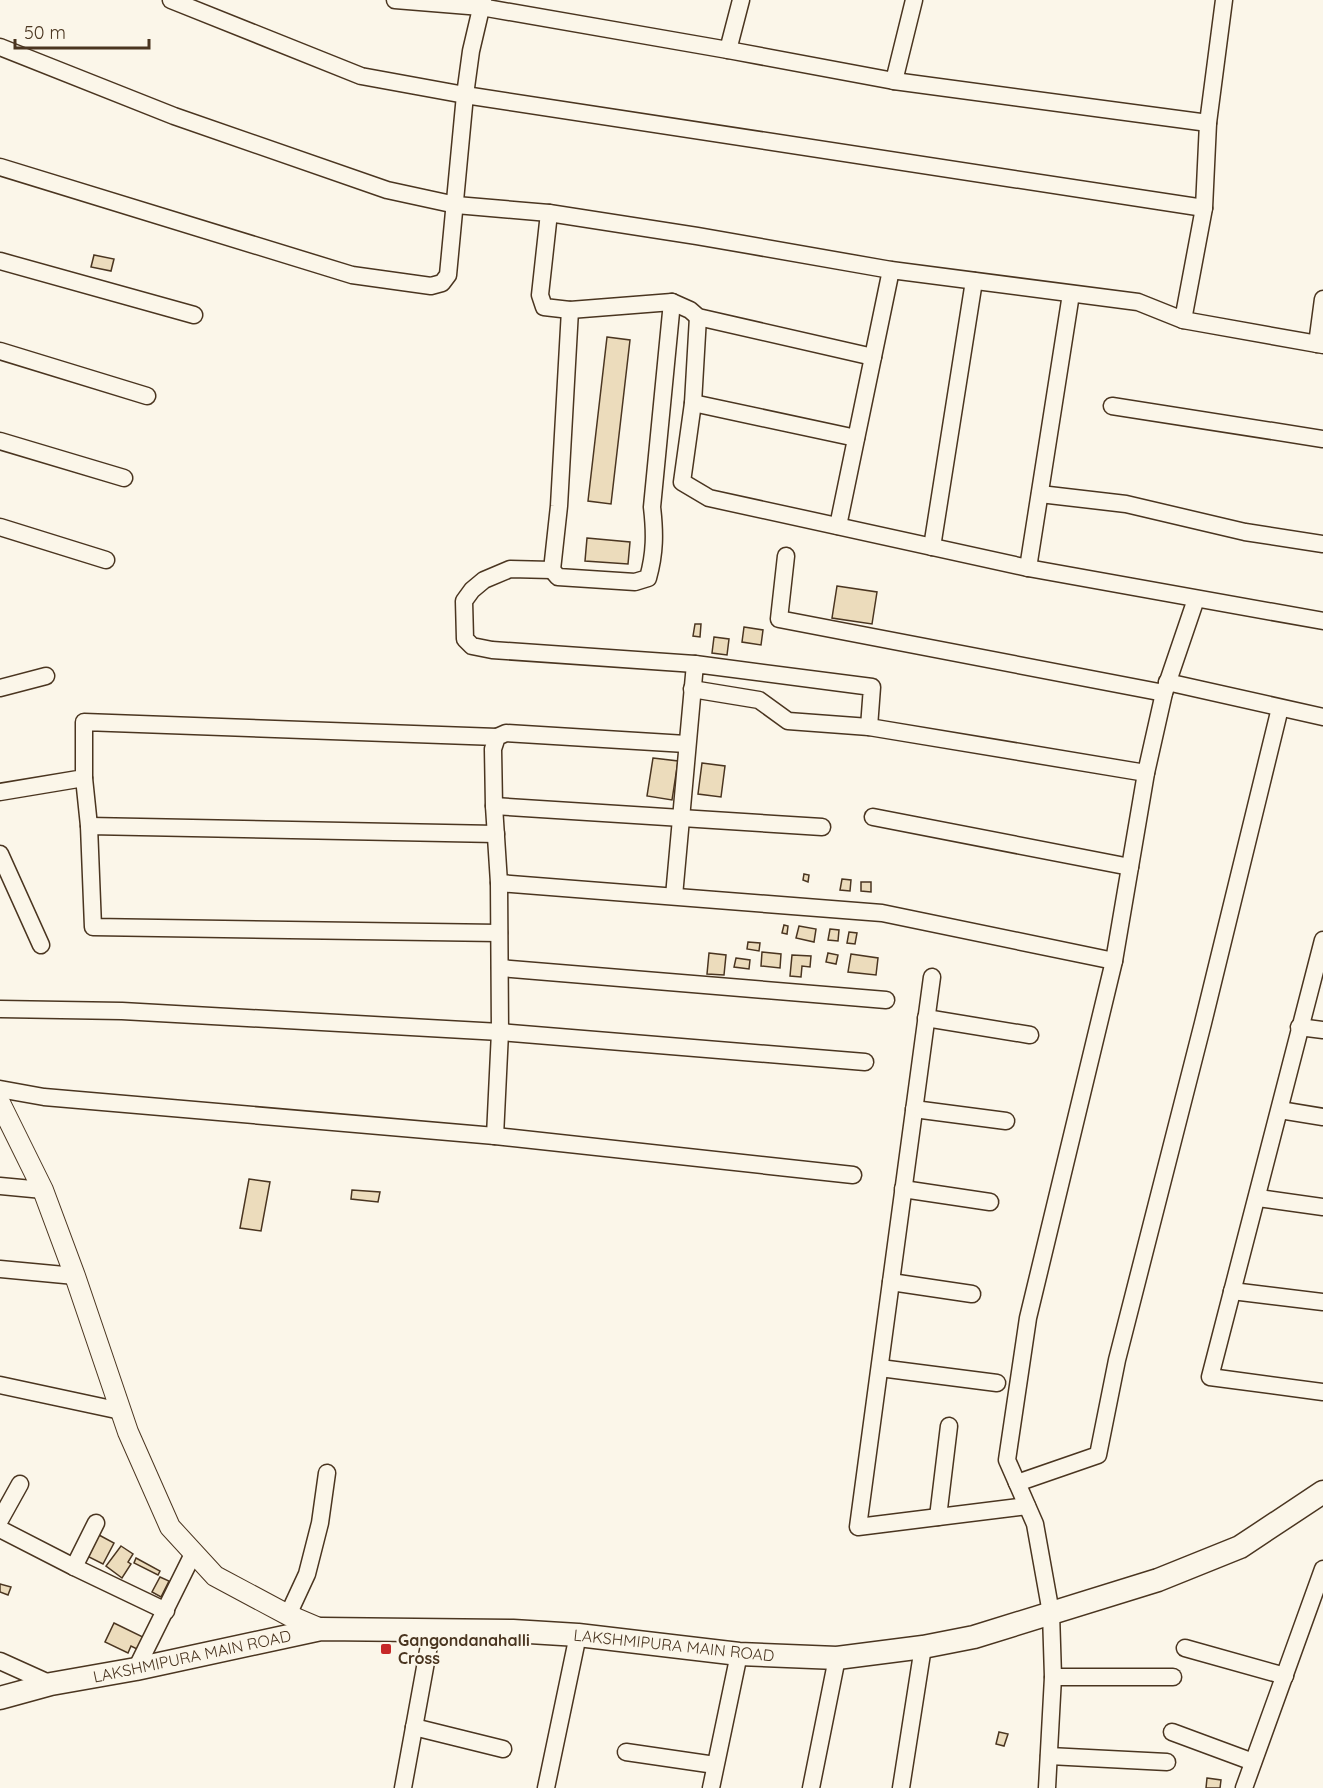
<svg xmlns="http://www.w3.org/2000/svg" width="1323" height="1788" font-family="Quicksand,sans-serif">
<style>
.building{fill:#ecdcbc;stroke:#4a3520;stroke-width:1.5}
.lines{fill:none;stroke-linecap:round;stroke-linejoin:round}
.minor-casing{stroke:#4a3520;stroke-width:19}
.tertiary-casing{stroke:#4a3520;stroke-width:22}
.secondary-casing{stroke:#4a3520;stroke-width:25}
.minor{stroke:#fbf6e9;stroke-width:16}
.tertiary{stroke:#fbf6e9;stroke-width:20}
.secondary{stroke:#fbf6e9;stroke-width:22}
.poi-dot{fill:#c62828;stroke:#fbf6e9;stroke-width:2}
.labels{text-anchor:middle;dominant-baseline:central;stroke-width:4.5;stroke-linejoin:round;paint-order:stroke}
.poi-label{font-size:16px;font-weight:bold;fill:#4a3520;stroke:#fbf6e9;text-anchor:start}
.street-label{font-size:16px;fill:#4a3520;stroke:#fbf6e9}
</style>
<rect width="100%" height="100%" fill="#fbf6e9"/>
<g class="building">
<polygon points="94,255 114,259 111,271 91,267"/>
<polygon points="607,337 630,340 611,504 588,501"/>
<polygon points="587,538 630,542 628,564 585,561"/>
<polygon points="837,586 877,592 872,624 832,618"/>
<polygon points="695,624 701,624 700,637 693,636"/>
<polygon points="744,627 763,630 761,645 742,642"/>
<polygon points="714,637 729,639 727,655 712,653"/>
<polygon points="653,758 678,761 672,800 647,796"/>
<polygon points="702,763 725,766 721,797 698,794"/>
<polygon points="804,874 809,875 808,882 803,880"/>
<polygon points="842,879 851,880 850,891 840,890"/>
<polygon points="861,882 871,882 871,892 861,891"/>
<polygon points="784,925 788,926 787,934 782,933"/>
<polygon points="799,926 816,929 814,942 796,938"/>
<polygon points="830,929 839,930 838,941 828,940"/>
<polygon points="849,932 857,933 855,944 847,943"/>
<polygon points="748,942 760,943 759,951 747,949"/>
<polygon points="762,952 781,954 780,968 761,966"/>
<polygon points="709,953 726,955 724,975 707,974"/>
<polygon points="828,953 838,955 836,964 826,962"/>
<polygon points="851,954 878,958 876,975 848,972"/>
<polygon points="792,955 811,956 810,967 802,966 801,977 790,976"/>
<polygon points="736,958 750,960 749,969 734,967"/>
<polygon points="249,1179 270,1182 261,1231 240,1228"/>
<polygon points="352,1190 380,1192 378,1202 351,1199"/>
<polygon points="99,1535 114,1543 103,1564 87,1556"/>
<polygon points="121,1546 133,1554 128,1562 131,1564 122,1578 106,1566"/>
<polygon points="136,1558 160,1571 158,1575 134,1563"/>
<polygon points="160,1577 169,1581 161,1597 152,1592"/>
<polygon points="0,1584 11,1587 8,1595 0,1592"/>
<polygon points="114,1623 147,1639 141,1651 131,1646 128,1653 105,1642"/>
<polygon points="999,1732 1008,1734 1004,1746 996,1744"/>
<polygon points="1207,1778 1221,1780 1220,1788 1206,1788"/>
</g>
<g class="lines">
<g class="minor-casing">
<g id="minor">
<polyline points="171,0 361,76 465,95 1204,208"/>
<polyline points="395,0 481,7 728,50 894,81 1208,123"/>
<polyline points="1224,0 1208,123 1204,208 1183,320 1323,345"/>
<polyline points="0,47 174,116 387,190 456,205 549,213 697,236 891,270 1138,302 1183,320"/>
<polyline points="728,50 741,0"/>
<polyline points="894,81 914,0"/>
<polyline points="0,167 352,275 431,286 442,283 448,275 465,95 471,51 483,0"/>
<polyline points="549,213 540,295 544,307 570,310 672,302 690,310 698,317 873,357"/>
<polyline points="0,261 194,315"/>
<path d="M570 310 559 506 552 570 558 577 635 582 648 578C655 553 655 533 652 507L672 302"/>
<polyline points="698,317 693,403 682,482 709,498 1028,568 1323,621"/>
<polyline points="1317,344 1323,299"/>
<polyline points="0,351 147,396"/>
<polyline points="693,403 856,438"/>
<polyline points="1112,406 1323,439"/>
<polyline points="0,441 124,478"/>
<polyline points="1040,494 1126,504 1245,532 1323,544"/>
<polyline points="838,526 891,270"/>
<polyline points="0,527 106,560"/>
<polyline points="932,547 974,281"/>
<polyline points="786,556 779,619 1164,693"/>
<polyline points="1028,568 1071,294"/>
<polyline points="552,570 510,569 484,580 472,590 464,601 465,639 472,646 492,650 695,664"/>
<polyline points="1167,682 1323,717"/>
<polyline points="0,688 46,676"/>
<polyline points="692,689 759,700 788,721 869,727"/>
<polyline points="84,778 89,826"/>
<polyline points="0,792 84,778 84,722 497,737"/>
<polyline points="494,806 822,827"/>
<polyline points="873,817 1130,867"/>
<polyline points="496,834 89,826 93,927 499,933"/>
<polyline points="0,854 41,945"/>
<polyline points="499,883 882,913 1114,961"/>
<polyline points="674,896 695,664 872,687 869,727 1146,773"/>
<polyline points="1323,940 1210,1377 1323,1392"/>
<polyline points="500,968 886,1000"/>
<polyline points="932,977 858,1527 1027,1506"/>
<polyline points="0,1009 122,1011 500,1032 865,1062"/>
<polyline points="926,1018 1030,1035"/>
<polyline points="1299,1027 1323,1030"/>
<polyline points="0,1089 44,1097 495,1136 853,1175"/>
<polyline points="914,1109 1006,1121"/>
<polyline points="1280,1110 1323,1117"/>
<polyline points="495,1136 500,1032 499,883 494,806 493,749 497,737 506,733 686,744"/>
<polyline points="0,1186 43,1190"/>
<polyline points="903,1189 990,1202"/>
<polyline points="1258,1198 1323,1207"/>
<polyline points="0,1269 75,1276"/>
<polyline points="891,1282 972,1294"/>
<polyline points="1232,1291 1323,1302"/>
<polyline points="880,1368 997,1383"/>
<polyline points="0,1385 121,1411"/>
<polyline points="1017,1483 1098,1455 1117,1360 1203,1023 1280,708"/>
<polyline points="938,1517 949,1426"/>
<polyline points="0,1520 20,1484"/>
<polyline points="0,1529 74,1567 166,1611"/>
<polyline points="74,1567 96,1523"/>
<polyline points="288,1615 307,1574 320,1523 327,1473"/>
<polyline points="1185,1648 1285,1676"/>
<polyline points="0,1661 51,1684"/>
<polyline points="136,1669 194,1552"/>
<polyline points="1053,1677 1173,1677"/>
<polyline points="414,1727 503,1749"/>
<polyline points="1172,1732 1253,1762"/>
<polyline points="626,1752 715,1765"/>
<polyline points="1049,1756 1167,1762"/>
<polyline points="403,1788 432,1629"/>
<polyline points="546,1788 578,1635"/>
<polyline points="711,1788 739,1654"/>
<polyline points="811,1788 837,1658"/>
<polyline points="901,1788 923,1647"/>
<polyline points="1047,1788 1053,1677 1051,1613 1035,1524 1007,1460 1028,1318 1114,961 1146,773 1164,693 1196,599"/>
<polyline points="1244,1788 1323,1569"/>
</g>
</g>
<g class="tertiary-casing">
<polyline id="tertiary" points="0,1103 43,1190 75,1276 128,1432 170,1527 215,1576 288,1615 321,1629"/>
</g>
<g class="secondary-casing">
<polyline id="secondary" points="0,1698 51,1684 136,1669 321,1629 513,1631 578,1635 739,1654 837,1658 923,1647 974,1637 1158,1580 1240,1547 1323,1492"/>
</g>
<use href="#minor" class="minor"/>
<use href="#tertiary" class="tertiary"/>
<use href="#secondary" class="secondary"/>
</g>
<rect class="poi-dot" x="380" y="1643" width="12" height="12" rx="3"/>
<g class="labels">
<g class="poi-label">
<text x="398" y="1640">Gangondanahalli<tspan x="398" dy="18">Cross</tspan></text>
</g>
<g class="street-label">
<text transform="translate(674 1645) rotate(6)">LAKSHMIPURA MAIN ROAD</text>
<text transform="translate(192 1656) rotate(-12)">LAKSHMIPURA MAIN ROAD</text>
</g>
</g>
<path d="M15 39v9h134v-9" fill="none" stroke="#4a3520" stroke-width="3"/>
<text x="24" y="39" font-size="18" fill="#4a3520" stroke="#fbf6e9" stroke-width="4.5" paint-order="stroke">50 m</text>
</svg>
